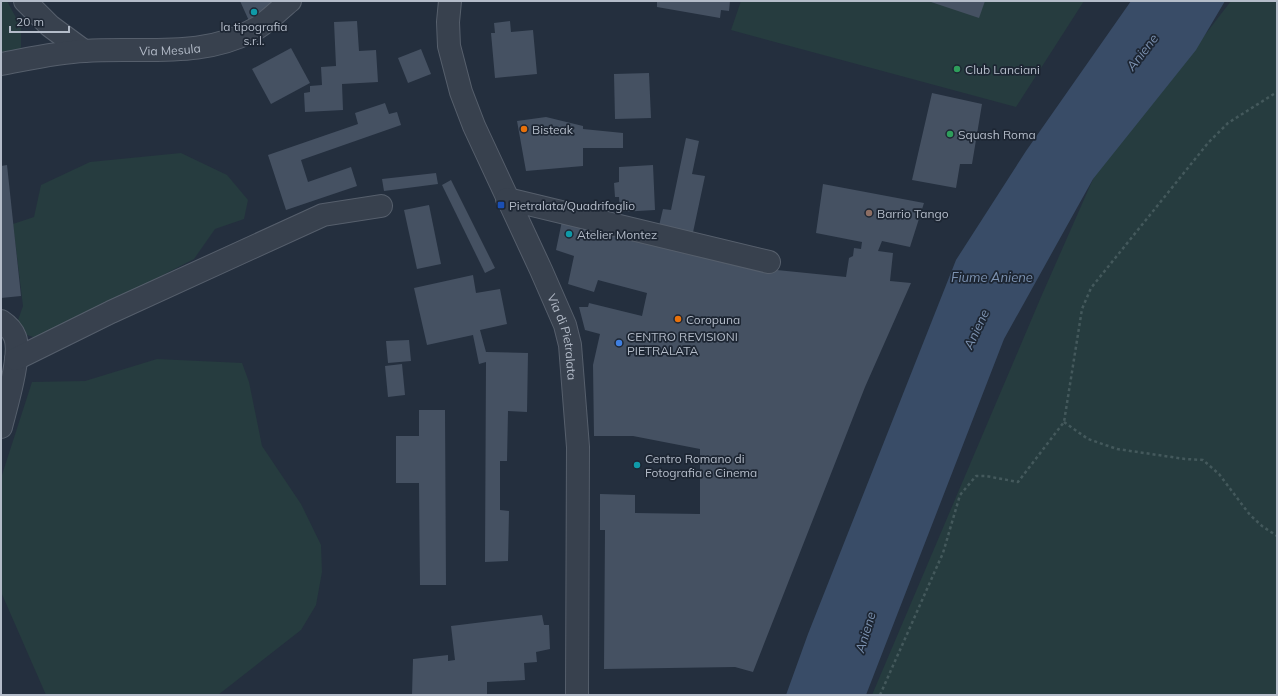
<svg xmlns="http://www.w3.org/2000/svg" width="1278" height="696" font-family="Mulish,sans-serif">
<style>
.green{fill:#263c3f}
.water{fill:#394c67}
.building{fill:#455162}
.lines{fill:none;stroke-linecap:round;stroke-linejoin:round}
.minor-casing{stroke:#565f6c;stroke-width:24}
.path{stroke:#44595c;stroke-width:2.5;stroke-dasharray:3 3;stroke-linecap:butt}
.minor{stroke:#38414e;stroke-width:22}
.culture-dot{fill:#0f9aa8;stroke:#1d2633;stroke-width:1.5}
.leisure-dot{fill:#2e9e5b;stroke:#1d2633;stroke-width:1.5}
.food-dot{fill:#e8710a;stroke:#1d2633;stroke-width:1.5}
.transit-dot{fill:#1a4fb4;stroke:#1d2633;stroke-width:1.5}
.education-dot{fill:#8d6e63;stroke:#1d2633;stroke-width:1.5}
.shop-dot{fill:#3f7fe0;stroke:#1d2633;stroke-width:1.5}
.labels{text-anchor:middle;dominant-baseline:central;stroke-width:3.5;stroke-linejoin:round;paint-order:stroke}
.poi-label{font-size:12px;fill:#b4bcc9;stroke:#1d2633;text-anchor:start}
.street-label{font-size:12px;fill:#b4bcc9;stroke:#1d2633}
.water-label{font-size:13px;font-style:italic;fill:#7c92b1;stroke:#1d2633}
</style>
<rect width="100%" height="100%" fill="#242f3e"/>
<g class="green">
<polygon points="1,1 7,1 21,27 21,50 1,52"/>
<polygon points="741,1 1084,1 1016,107 731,30"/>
<polygon points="1231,1 1277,1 1277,695 872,695 1041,297 1093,179 1105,155 1184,62"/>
<polygon points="181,153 227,175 248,200 244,219 215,229 194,259 39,339 27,335 18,320 23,306 13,224 34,217 41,185 90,162"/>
<polygon points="157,359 242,363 249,382 262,446 301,504 321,545 322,572 316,605 301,630 218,695 46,695 1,592 1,478 32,382 85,381"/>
</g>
<polygon class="water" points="1131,1 1225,1 1196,50 1093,179 1004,339 866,695 786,695 808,634 956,260 1026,151"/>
<g class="building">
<polygon points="240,1 276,1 250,23"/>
<polygon points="657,1 730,1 729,11 721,10 720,18 657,7"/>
<polygon points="928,1 985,1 979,18"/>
<polygon points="357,21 359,51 376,50 378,82 342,84 343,110 305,112 304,93 310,92 310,86 322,85 321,67 336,66 334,22"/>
<polygon points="510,21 511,32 533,30 537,74 495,78 491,33 495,33 494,23"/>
<polygon points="291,48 310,83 271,104 252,69"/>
<polygon points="421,49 431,74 408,83 398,58"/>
<polygon points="649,73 651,118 615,119 614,74"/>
<polygon points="932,93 982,104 972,164 960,164 956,188 912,180"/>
<polygon points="385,103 389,114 397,112 401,125 301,160 308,182 351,167 357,186 286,210 268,155 358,124 355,113"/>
<polygon points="546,117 583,126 583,129 623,133 623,148 583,148 583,166 526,171 517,121"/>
<polygon points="686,138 699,141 692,174 705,176 692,237 658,230 663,209 671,210"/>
<polygon points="7,165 21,296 1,298 1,166"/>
<polygon points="653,165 655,210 620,212 619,197 615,197 614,183 619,182 619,167"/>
<polygon points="436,173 438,184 384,191 382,179"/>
<polygon points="451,180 495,268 485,273 442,185"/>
<polygon points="823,184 924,203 910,247 882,241 878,251 893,253 890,281 911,283 865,387 753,672 735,667 604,669 605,530 600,530 600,494 635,495 635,513 700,514 700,449 633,436 594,436 593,365 600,334 585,330 579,307 588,307 589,303 642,316 647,293 598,280 594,292 568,284 574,256 556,250 562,221 767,269 846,277 849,258 853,256 854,248 861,249 862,242 816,233"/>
<polygon points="429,205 441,264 417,269 404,210"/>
<polygon points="473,275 476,293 500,289 507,324 480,330 486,352 528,353 527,412 508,411 507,461 500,461 500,510 509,511 508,561 485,562 486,362 479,364 473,335 427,345 414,288"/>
<polygon points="409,340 411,361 388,363 386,341"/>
<polygon points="402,364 405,395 388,397 385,366"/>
<polygon points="419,410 445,410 446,585 420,585 419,483 396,483 396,436 419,436"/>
<polygon points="542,615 544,625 549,625 550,649 536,652 537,662 524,663 525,680 487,682 487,695 412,695 413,659 448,655 448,661 455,660 451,626"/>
</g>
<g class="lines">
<g class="minor-casing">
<g id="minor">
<polyline points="25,1 50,26 84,51"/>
<path id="s1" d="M450 1 448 22 449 46 461 92 474 126 541 270 565 325 570 345 578 447 577 695"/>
<path id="s2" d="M1 64C28 59 58 52 85 51 142 47 206 59 257 28 269 21 279 10 290 1"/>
<polyline points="507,199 769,262"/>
<path d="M1 321C7 325 12 329 15 337 22 355 6 407 1 427"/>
<polyline points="16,359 111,312 323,215 381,206"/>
</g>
</g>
<g class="path">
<polyline points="1064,422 1088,439 1117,449 1185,459 1203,460 1219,474 1250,515 1262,526 1277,536"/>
<polyline points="880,695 943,553 960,495 976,476 986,476 1018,482 1064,422 1082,309 1091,288 1208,143 1228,123 1277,92"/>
</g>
<use href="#minor" class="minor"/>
</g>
<g class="culture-dot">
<circle cx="254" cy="12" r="4"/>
<circle cx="569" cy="234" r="4"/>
<circle cx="637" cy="465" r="4"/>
</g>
<g class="leisure-dot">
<circle cx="957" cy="69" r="4"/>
<circle cx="950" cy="134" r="4"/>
</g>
<g class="food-dot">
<circle cx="524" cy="129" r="4"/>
<circle cx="678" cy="319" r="4"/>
</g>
<rect class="transit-dot" x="497" y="201" width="8" height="8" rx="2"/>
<circle class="education-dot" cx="869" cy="213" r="4"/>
<circle class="shop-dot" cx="619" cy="343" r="4"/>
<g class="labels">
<g class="poi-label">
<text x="254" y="26" text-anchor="middle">la tipografia<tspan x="254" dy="14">s.r.l.</tspan></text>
<text x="965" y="69">Club Lanciani</text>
<text x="532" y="129">Bisteak</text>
<text x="958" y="134">Squash Roma</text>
<text x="509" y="205">Pietralata/Quadrifoglio</text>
<text x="877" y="213">Barrio Tango</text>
<text x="577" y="234">Atelier Montez</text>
<text x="686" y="319">Coropuna</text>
<text x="627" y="336">CENTRO REVISIONI<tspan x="627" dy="14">PIETRALATA</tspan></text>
<text x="645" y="458">Centro Romano di<tspan x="645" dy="14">Fotografia e Cinema</tspan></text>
</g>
<g class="street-label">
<text stroke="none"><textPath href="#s2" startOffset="170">Via Mesula</textPath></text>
<text stroke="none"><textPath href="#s1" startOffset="359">Via di Pietralata</textPath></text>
</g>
<g class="water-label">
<text transform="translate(1142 52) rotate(-52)">Aniene</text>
<text x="992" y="277">Fiume Aniene</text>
<text transform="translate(976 329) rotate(-65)">Aniene</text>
<text transform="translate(865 632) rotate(-73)">Aniene</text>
</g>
</g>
<rect width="1278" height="696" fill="none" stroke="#b4bcc9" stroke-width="4"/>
<path d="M10 26v6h59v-6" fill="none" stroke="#b4bcc9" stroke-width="2"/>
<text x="16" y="26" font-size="12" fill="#b4bcc9" stroke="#1d2633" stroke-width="3" paint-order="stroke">20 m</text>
</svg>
